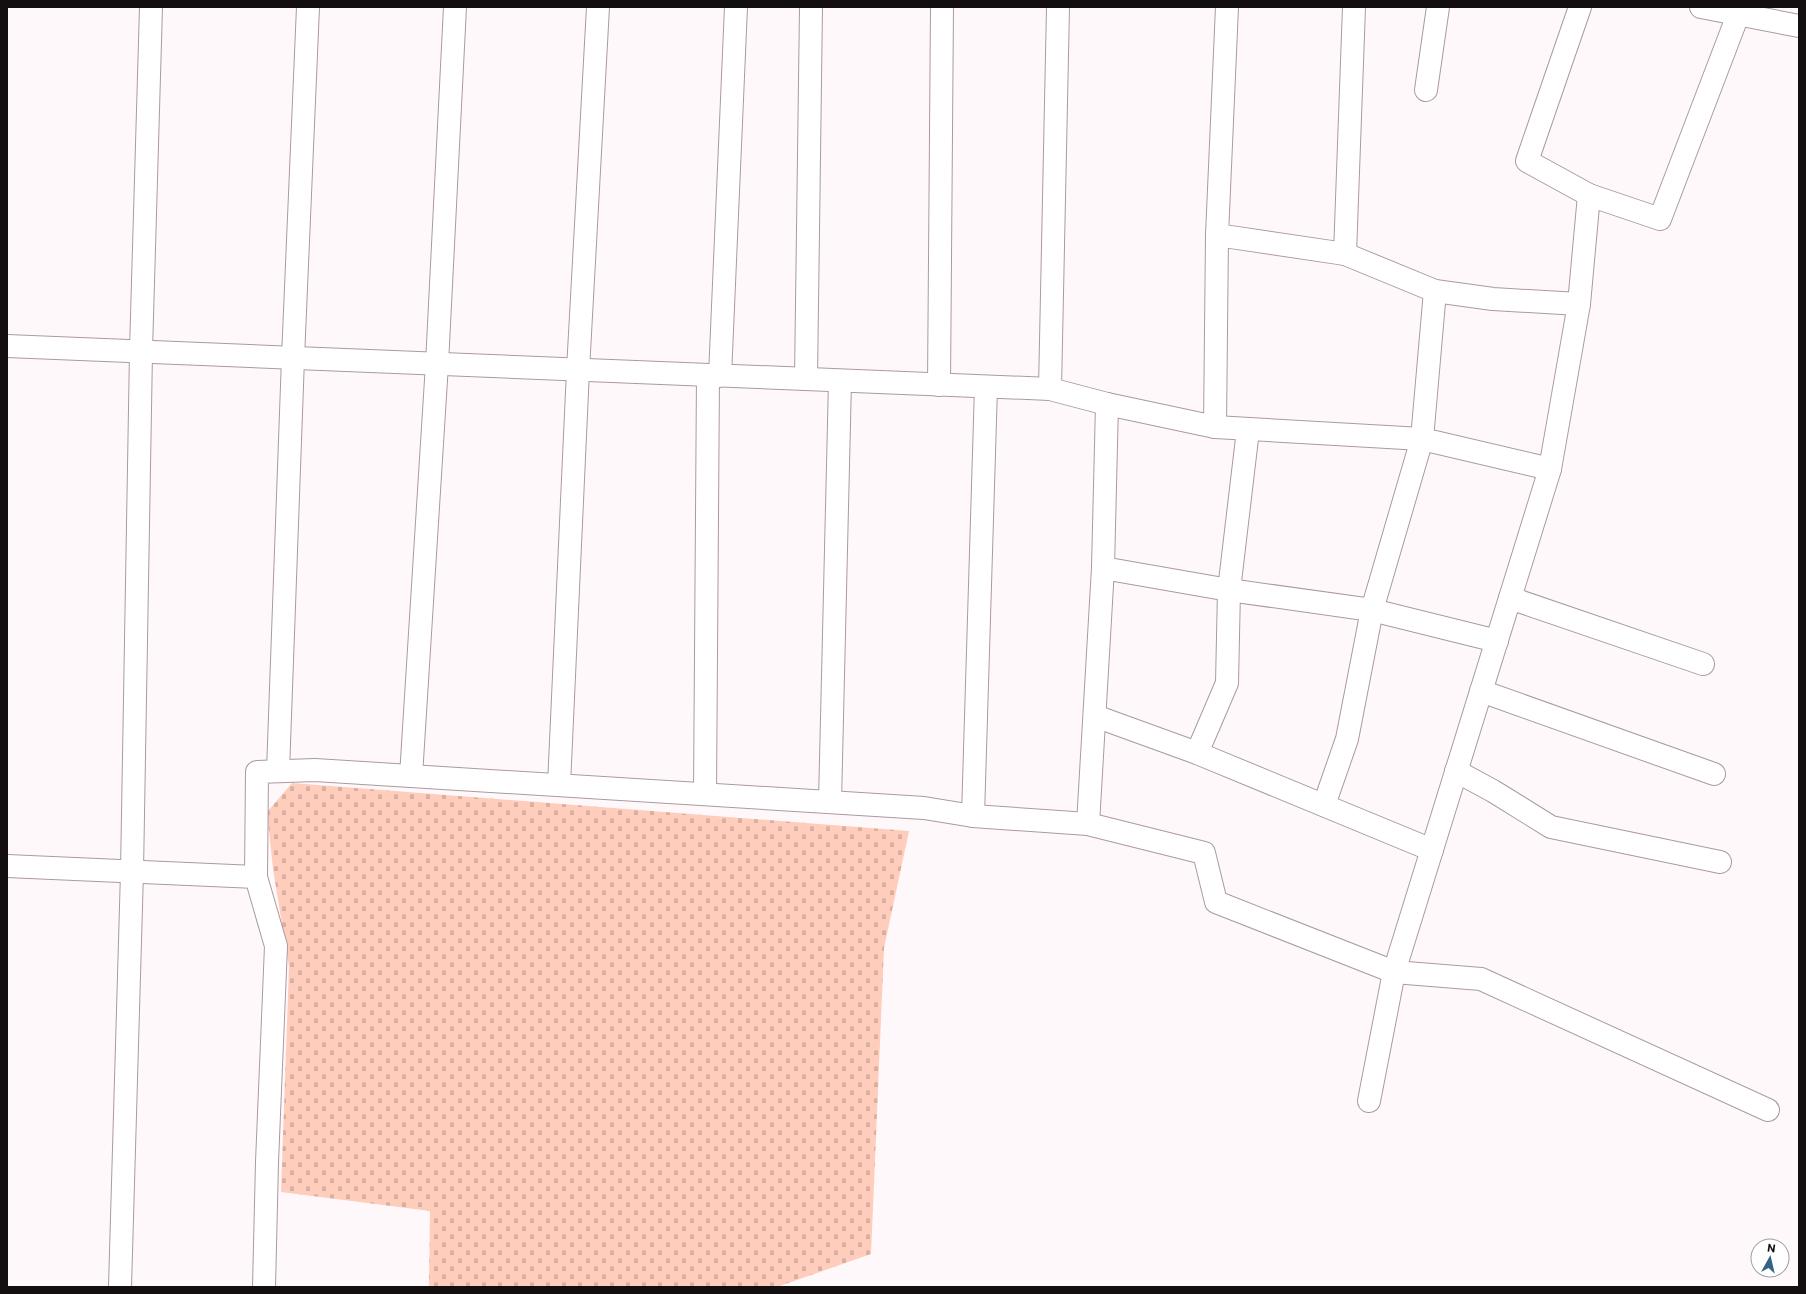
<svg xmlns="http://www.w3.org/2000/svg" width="1806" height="1294" font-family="Commissioner,sans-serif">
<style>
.cemetery{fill:url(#cemetery-stones)}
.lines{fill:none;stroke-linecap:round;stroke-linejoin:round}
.street-casing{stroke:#aa9aa0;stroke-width:24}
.street{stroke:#fff;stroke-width:22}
</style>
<defs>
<pattern id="cemetery-stones" width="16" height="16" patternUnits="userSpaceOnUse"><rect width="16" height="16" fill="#ffcdbc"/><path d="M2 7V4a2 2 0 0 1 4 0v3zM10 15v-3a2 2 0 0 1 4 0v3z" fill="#daafa1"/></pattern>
</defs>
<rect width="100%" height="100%" fill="#fff8fb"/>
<polygon class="cemetery" points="292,783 909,831 884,948 871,1254 777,1287 429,1287 430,1211 281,1192 289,967 273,869 267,812"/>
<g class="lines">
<g class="street-casing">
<g id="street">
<polyline points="1580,7 1527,161 1589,195"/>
<polyline points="1701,7 1799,26"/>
<polyline points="1426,90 1438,7"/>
<polyline points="1217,235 1345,254 1435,291 1493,299 1579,304"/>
<polyline points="1345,254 1354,7"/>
<polyline points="7,346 1050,389 1107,404 1215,427 1422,439 1550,469"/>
<polyline points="720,376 736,7"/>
<polyline points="806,379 811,7"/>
<polyline points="939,385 942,7"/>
<polyline points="1050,389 1058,7"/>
<polyline points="1215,427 1217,235 1227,7"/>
<polyline points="1103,568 1229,590 1372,610 1497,641"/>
<polyline points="1510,598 1703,664"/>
<polyline points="1481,691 1714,774"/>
<polyline points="1095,716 1197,753 1432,850"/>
<polyline points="1197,753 1227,683 1229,590 1248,430"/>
<polyline points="278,771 293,358 308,7"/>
<polyline points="1456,771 1493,791 1551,827 1720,862"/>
<polyline points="411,776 437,364 455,7"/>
<polyline points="559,785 578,370 598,7"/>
<polyline points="705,794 708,375"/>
<polyline points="830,802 840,381"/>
<polyline points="1324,805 1347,739 1372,610 1422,439 1435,291"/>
<polyline points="973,816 986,387"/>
<polyline points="1088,824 1103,568 1107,404"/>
<polyline points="7,866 256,877"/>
<polyline points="1369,1101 1394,972 1550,469 1579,304 1589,195 1660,219 1741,7"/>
<polyline points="120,1287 132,872 141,351 151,7"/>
<polyline points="264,1287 267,1162 276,946 256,877 257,772 315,770 924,808 973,816 1088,824 1204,853 1216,902 1394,972 1481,979 1768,1110"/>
</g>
</g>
<use href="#street" class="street"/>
</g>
<rect width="1806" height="1294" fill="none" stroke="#130e10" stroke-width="16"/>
<g transform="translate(1770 1258) rotate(8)"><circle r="19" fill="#ffffff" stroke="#a19f9f"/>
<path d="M0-3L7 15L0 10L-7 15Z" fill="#336482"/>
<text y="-6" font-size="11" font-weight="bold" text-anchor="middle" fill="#130e10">N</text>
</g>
</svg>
